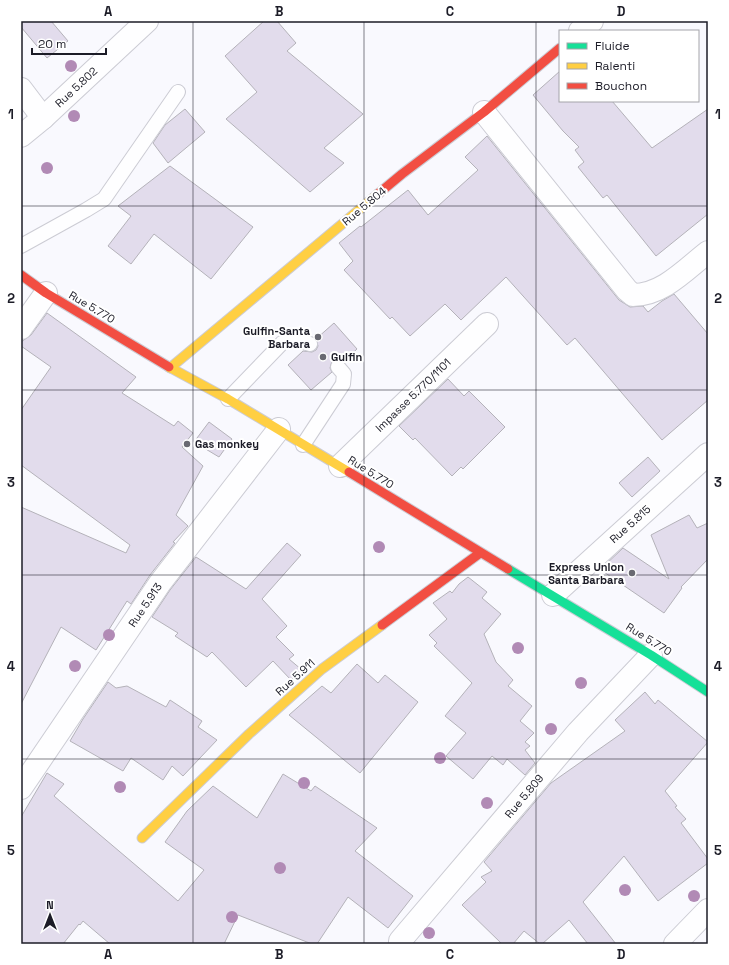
<svg xmlns="http://www.w3.org/2000/svg" width="729" height="965" font-family="'Space Grotesk',sans-serif">
<style>
.building{fill:#e2dcec;stroke:#b4b2b9}
.lines{fill:none;stroke-linecap:round;stroke-linejoin:round}
.lane-casing{stroke:#ccccd4;stroke-width:16}
.street-casing{stroke:#ccccd4;stroke-width:24}
.fast-casing{stroke:#ccccd4;stroke-width:11}
.slow-casing{stroke:#ccccd4;stroke-width:11}
.jam-casing{stroke:#ccccd4;stroke-width:11}
.lane{stroke:#fefeff;stroke-width:14}
.street{stroke:#fefeff;stroke-width:22}
.fast{stroke:#16e098;stroke-width:9}
.slow{stroke:#ffcf43;stroke-width:9}
.jam{stroke:#f24e42;stroke-width:9}
.tree{fill:#b18ab5}
.grid{fill:none;stroke:#1c1c27;stroke-width:1;stroke-opacity:0.55}
.poi-dot{fill:#696972;stroke:#fff;stroke-width:1.5}
.labels{text-anchor:middle;dominant-baseline:central;stroke-width:4;stroke-linejoin:round;paint-order:stroke}
.street-label{font-size:11px;fill:#1c1c27;stroke:#fff}
.poi-label{font-size:11px;font-weight:bold;fill:#1c1c27;stroke:#fff;text-anchor:end}
.neatline{fill:none;stroke:#1c1c27;stroke-width:1.5}
.grid-label{font-size:13px;text-anchor:middle;font-weight:bold;fill:#1c1c27}
</style>
<rect width="100%" height="100%" fill="#f9f9fe"/>
<g class="building">
<polygon points="21,21 51,21 68,41 47,58 21,27"/>
<polygon points="264,21 277,21 296,43 287,51 363,114 324,148 344,163 310,192 226,119 257,92 225,56"/>
<polygon points="560,71 560,101 612,101 652,148 708,109 708,214 656,256 607,195 603,198 578,167 584,162 575,150 579,147 563,131 533,95"/>
<polygon points="185,109 205,132 168,163 153,143 165,125"/>
<polygon points="487,136 619,300 630,307 643,306 648,312 662,301 674,294 708,334 708,400 662,440 575,338 567,345 506,277 461,320 445,304 410,336 392,317 390,319 344,270 353,261 339,243 360,226 361,227 408,190 428,215 478,170 465,157"/>
<polygon points="170,166 253,227 211,279 154,234 131,264 108,246 131,216 118,206"/>
<polygon points="47,313 136,377 122,393 174,426 178,421 193,433 182,447 203,466 176,515 188,526 173,542 175,543 150,575 131,604 127,601 96,650 61,627 21,704 21,507 126,553 130,545 21,465 21,410 51,367 21,346 21,342 31,335"/>
<polygon points="334,323 357,349 344,361 337,359 332,361 330,368 332,372 311,390 288,365 303,351 312,352 316,350 318,346 316,339"/>
<polygon points="448,379 464,396 469,391 505,427 463,469 461,467 452,476 415,438 413,440 399,426"/>
<polygon points="209,422 232,439 219,457 194,442"/>
<polygon points="648,457 660,471 632,497 619,483"/>
<polygon points="689,515 697,528 708,523 708,559 681,587 682,588 664,613 601,570 604,566 623,548 669,579 651,535"/>
<polygon points="287,543 301,555 262,599 287,626 276,637 294,655 289,659 302,670 291,680 273,661 246,687 212,652 207,657 175,636 178,633 152,617 170,590 196,557 246,589"/>
<polygon points="468,577 487,592 482,598 501,614 484,634 496,662 513,680 508,686 532,706 520,721 534,733 525,742 530,746 525,750 535,763 525,775 507,759 503,765 492,756 473,779 446,756 466,733 445,716 472,683 434,646 437,643 429,635 447,619 433,603 450,591 452,593 459,584"/>
<polygon points="357,664 378,683 385,675 418,702 360,773 289,715 322,686 331,693"/>
<polygon points="108,682 116,688 127,686 166,707 170,700 202,721 198,727 217,740 183,776 172,766 163,780 131,758 123,771 70,741 83,719"/>
<polygon points="645,692 655,704 658,700 708,742 665,791 677,806 675,807 686,819 681,823 708,859 708,863 658,901 624,856 583,902 616,944 588,944 569,920 542,944 540,944 524,931 513,944 502,944 462,905 486,882 481,877 492,871 484,862 551,783 625,731 615,720"/>
<polygon points="47,773 64,784 54,796 178,901 204,870 165,842 187,811 213,786 257,818 283,774 311,791 315,786 377,828 355,851 413,896 388,928 348,897 317,944 312,944 238,915 224,944 110,944 83,921 80,925 79,924 63,944 21,944 21,817"/>
</g>
<g class="lines">
<g class="lane-casing">
<g id="lane">
<polyline points="21,246 86,210 104,199 178,92"/>
<path d="M228 399 282 343C293 337 299 341 310 344"/>
<polyline points="303,445 343,384 344,374 338,367"/>
</g>
</g>
<g class="street-casing">
<g id="street">
<polyline points="580,31 592,21"/>
<polyline points="21,89 43,118"/>
<path d="M484 112 627 290 633 295C663 295 686 269 708 252"/>
<polyline points="21,136 43,118 147,21"/>
<polyline points="21,328 46,293"/>
<polyline points="340,466 487,324"/>
<polyline points="553,595 708,454"/>
<polyline points="21,788 160,583 279,429"/>
<polyline points="400,941 578,732 651,655"/>
<polyline points="675,944 708,910"/>
</g>
</g>
<g class="fast-casing">
<polyline id="fast" points="508,569 651,655 708,692"/>
</g>
<g class="slow-casing">
<g id="slow">
<polyline points="169,367 228,399 349,472"/>
<polyline points="170,368 378,194"/>
<polyline points="142,838 249,734 322,669 382,625"/>
</g>
</g>
<g class="jam-casing">
<g id="jam">
<polyline points="378,194 402,174 484,112 560,48"/>
<polyline points="21,275 46,293 169,367"/>
<polyline points="349,472 508,569"/>
<polyline points="382,625 480,553"/>
</g>
</g>
<use href="#lane" class="lane"/>
<use href="#street" class="street"/>
<use href="#fast" class="fast"/>
<use href="#slow" class="slow"/>
<use href="#jam" class="jam"/>
</g>
<g class="tree">
<circle cx="71" cy="66" r="6"/>
<circle cx="74" cy="116" r="6"/>
<circle cx="47" cy="168" r="6"/>
<circle cx="379" cy="547" r="6"/>
<circle cx="109" cy="635" r="6"/>
<circle cx="518" cy="648" r="6"/>
<circle cx="75" cy="666" r="6"/>
<circle cx="581" cy="683" r="6"/>
<circle cx="551" cy="729" r="6"/>
<circle cx="440" cy="758" r="6"/>
<circle cx="304" cy="783" r="6"/>
<circle cx="120" cy="787" r="6"/>
<circle cx="487" cy="803" r="6"/>
<circle cx="280" cy="868" r="6"/>
<circle cx="625" cy="890" r="6"/>
<circle cx="694" cy="896" r="6"/>
<circle cx="232" cy="917" r="6"/>
<circle cx="429" cy="933" r="6"/>
</g>
<path class="grid" d="M193 21V944M364 21V944M536 21V944M21 206H708M21 390H708M21 575H708M21 759H708"/>
<g class="poi-dot">
<circle cx="318" cy="337" r="4"/>
<circle cx="323" cy="357" r="4"/>
<circle cx="187" cy="444" r="4"/>
<circle cx="632" cy="573" r="4"/>
</g>
<g class="labels">
<g class="street-label">
<text transform="translate(76 87) rotate(-43)">Rue 5.802</text>
<text transform="translate(364 206) rotate(-40)">Rue 5.804</text>
<text transform="translate(92 307) rotate(31)">Rue 5.770</text>
<text transform="translate(413 395) rotate(-44)">Impasse 5.770/1101</text>
<text transform="translate(371 472) rotate(32)">Rue 5.770</text>
<text transform="translate(630 524) rotate(-42)">Rue 5.815</text>
<text transform="translate(145 605) rotate(-56)">Rue 5.913</text>
<text transform="translate(649 639) rotate(32)">Rue 5.770</text>
<text transform="translate(295 677) rotate(-42)">Rue 5.911</text>
<text transform="translate(524 796) rotate(-50)">Rue 5.809</text>
</g>
<g class="poi-label">
<text x="310" y="331">Gulfin-Santa<tspan x="310" dy="13">Barbara</tspan></text>
<text x="331" y="357" text-anchor="start">Gulfin</text>
<text x="195" y="444" text-anchor="start">Gas monkey</text>
<text x="624" y="567">Express Union<tspan x="624" dy="13">Santa Barbara</tspan></text>
</g>
</g>
<rect width="729" height="965" fill="none" stroke="#ffffff" stroke-width="44"/>
<rect x="559" y="30" width="140" height="72" fill="#ffffff" stroke="#a4a4a9"/>
<rect x="567" y="43" width="20" height="6" fill="#16e098" stroke="#a4a4a9"/>
<text x="595" y="50" font-size="12" fill="#1c1c27">Fluide</text>
<rect x="567" y="63" width="20" height="6" fill="#ffcf43" stroke="#a4a4a9"/>
<text x="595" y="70" font-size="12" fill="#1c1c27">Ralenti</text>
<rect x="567" y="83" width="20" height="6" fill="#f24e42" stroke="#a4a4a9"/>
<text x="595" y="90" font-size="12" fill="#1c1c27">Bouchon</text>
<g transform="translate(50 915)" stroke="#ffffff" stroke-width="3" paint-order="stroke">
<path d="M0-3L7 15L0 10L-7 15Z" fill="#1c1c27"/>
<text y="-6" font-size="11" font-weight="bold" text-anchor="middle" fill="#1c1c27">N</text>
</g>
<path d="M32 48v6h74v-6" fill="none" stroke="#1c1c27" stroke-width="2"/>
<text x="38" y="48" font-size="12" fill="#1c1c27" stroke="#ffffff" stroke-width="3" paint-order="stroke">20 m</text>
<rect x="22" y="22" width="685" height="921" class="neatline"/>
<g class="grid-label">
<text x="108" y="16">A</text>
<text x="279" y="16">B</text>
<text x="450" y="16">C</text>
<text x="621" y="16">D</text>
<text x="11" y="119">1</text>
<text x="718" y="119">1</text>
<text x="11" y="303">2</text>
<text x="718" y="303">2</text>
<text x="11" y="487">3</text>
<text x="718" y="487">3</text>
<text x="11" y="671">4</text>
<text x="718" y="671">4</text>
<text x="11" y="855">5</text>
<text x="718" y="855">5</text>
<text x="108" y="959">A</text>
<text x="279" y="959">B</text>
<text x="450" y="959">C</text>
<text x="621" y="959">D</text>
</g>
</svg>
